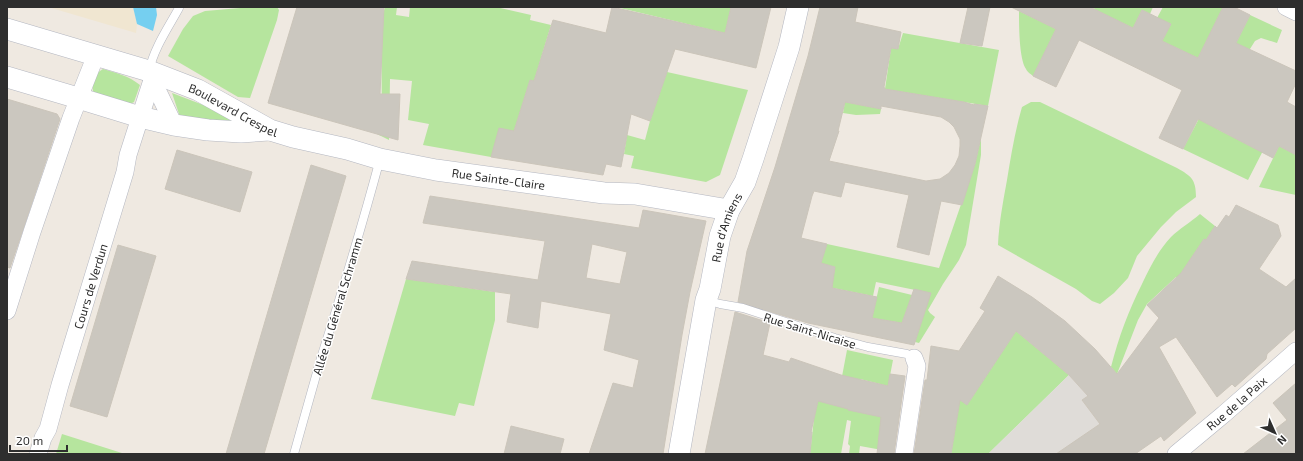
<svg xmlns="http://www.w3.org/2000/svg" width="1303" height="461" font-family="'Exo 2',sans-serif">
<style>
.education{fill:#f0e6d1}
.green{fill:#b6e59e}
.plaza{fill:#dfdcd8}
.water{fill:#75cff0}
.building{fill:#cbc7bf;stroke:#cbc5ba;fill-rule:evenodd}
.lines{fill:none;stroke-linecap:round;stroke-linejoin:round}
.service-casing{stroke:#b4b7c1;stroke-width:9}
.minor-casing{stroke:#b4b7c1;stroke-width:18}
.tertiary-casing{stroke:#b4b7c1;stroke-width:22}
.service{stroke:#fff;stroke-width:8}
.minor{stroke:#fff;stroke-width:17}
.tertiary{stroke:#fff;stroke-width:21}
.labels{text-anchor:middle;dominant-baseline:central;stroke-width:3;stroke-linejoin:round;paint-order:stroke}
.street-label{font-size:12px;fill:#2e2e2e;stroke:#fff}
</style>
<rect width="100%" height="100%" fill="#efe9e1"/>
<polygon class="education" points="48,7 133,7 137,24 136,33"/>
<g class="green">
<polygon points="252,7 277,7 279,10 277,20 250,98 238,97 168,56 183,29 193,16 205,11"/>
<polygon points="385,7 397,7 396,15 409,17 410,7 496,7 531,15 530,20 551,25 534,81 530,80 514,131 491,157 423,145 429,124 408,120 412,81 390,79 389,140 377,134 382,116 381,21"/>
<polygon points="616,7 731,7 725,33"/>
<polygon points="1095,7 1153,7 1150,14 1142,10 1133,28 1094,9"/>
<polygon points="1163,7 1223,7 1198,58 1162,41 1171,24 1157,18"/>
<path d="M1019 11 1056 29 1033 76C1031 74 1027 72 1026 69 1019 59 1019 24 1019 11Z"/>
<polygon points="1250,15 1282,30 1277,43 1261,38 1255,41 1238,68 1226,63"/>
<polygon points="903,33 999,50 988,106 885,89 891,48 898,49"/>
<path d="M103 69C117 73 129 76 140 85L134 102 126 106 100 98 93 91 92 83 94 75Z"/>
<polygon points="667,72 748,90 720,175 706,182 631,168 634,156 624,154 627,135 645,140 650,121"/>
<polygon points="172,93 219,111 238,120 226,121 181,120"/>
<polygon points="845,102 881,109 880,114 856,115 843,113"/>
<path d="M1031 102H1040L1177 168C1191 176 1196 179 1196 197L1176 212 1161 227 1137 256 1128 278 1114 293 1100 304 1092 301 1076 289 998 245C999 223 1003 202 1007 180 1011 156 1015 131 1022 107Z"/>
<polygon points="1204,109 1217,129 1260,151 1268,141 1248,180 1183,149"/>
<polygon points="981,138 981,155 966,245 959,260 943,284 928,310 930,313 935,317 919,343 915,342 930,293 876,282 873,296 818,285 834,273 835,267 815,262 827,244 939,268 975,164"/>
<polygon points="1279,146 1296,155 1296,195 1259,187"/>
<path d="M1200 214 1215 226 1206 240 1204 239 1178 278 1176 277 1147 304 1138 320 1117 374 1111 367C1119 336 1128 312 1142 284 1150 267 1158 251 1171 237 1179 229 1191 222 1200 214Z"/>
<polygon points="406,279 495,292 495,320 474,406 459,403 455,416 371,399"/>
<polygon points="879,287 912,295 902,323 872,318"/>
<polygon points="1016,331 1069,375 988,454 951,454 959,405 957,404 960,400 967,405"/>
<polygon points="847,350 893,360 888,386 860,379 858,391 881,417 893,452 860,446 859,454 849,454 850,446 848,444 851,421 847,420 841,454 810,454 814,418 818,401 840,387"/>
<polygon points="62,434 125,454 56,454"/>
</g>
<polygon class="plaza" points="1069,375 1088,396 1082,400 1100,424 1070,446 1055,454 988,454"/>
<polygon class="water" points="133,7 156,7 157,15 153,31 137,24"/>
<g class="building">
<polygon points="297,7 384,7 380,94 400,94 398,140 268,103"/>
<polygon points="612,7 725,33 731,7 771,7 756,68 675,49 650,121 631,114 621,167 606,164 603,175 491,157 499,128 514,131 530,80 534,81 553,20 606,33"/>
<path d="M820 7H858L855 22 901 32 898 49 891 48 884 87 885 89 964 102 974 105V104L988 106 975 164 962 205 941 201 929 255 897 247 909 195 845 182 841 197 814 191 812 196 801 238 827 244 821 263 835 267 832 288 877 297 872 318 902 323 914 289 931 293 914 345 808 323 738 302 747 251 775 167 808 56ZM845 102 881 109V106L941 117 949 122 954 127 960 139V146L959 156 955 165 949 173 940 179 926 181 829 161 839 131H838Z"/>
<polygon points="968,7 990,7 982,46 960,43"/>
<polygon points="1011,7 1090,7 1133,28 1142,10 1171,24 1162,41 1198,58 1223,7 1234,7 1250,15 1236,43 1296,71 1296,83 1287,102 1296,107 1296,155 1279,146 1273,158 1198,119 1183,149 1159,138 1182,90 1079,40 1056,87 1033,76 1056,29"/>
<polygon points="7,99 57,114 60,119 10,268 7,267"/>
<polygon points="177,150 252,172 240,212 165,189"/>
<polygon points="311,165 346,176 264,454 226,454"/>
<path d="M430 196 639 228 643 210 706 221 690 292 682 335 663 454H589L613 383 633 388 639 360 604 350 611 314 541 301 538 328 507 322 511 294 406 279 412 261 538 280 545 241 423 223ZM592 244 627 252 620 284 586 278Z"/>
<polygon points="1236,205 1278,225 1281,236 1259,269 1286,287 1296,278 1296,328 1267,354 1266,359 1235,387 1232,384 1217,397 1176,337 1159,347 1196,413 1164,441 1161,436 1135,454 1056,454 1100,424 1082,400 1088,396 1069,375 1016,331 967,405 960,400 951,454 914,454 925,380 927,380 931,346 959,351 985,311 980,308 998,276 1032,297 1065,321 1095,349 1117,374 1159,318 1147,305 1181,273 1204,239 1206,240 1215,226 1217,228 1226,215 1229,217"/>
<polygon points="118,245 156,256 107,417 70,406"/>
<polygon points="735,312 770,323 763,355 789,362 791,358 841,375 888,386 890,374 905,376 894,454 877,454 881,417 848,410 848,409 818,401 811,432 812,432 810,454 705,454"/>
<polygon points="1296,383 1296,454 1243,454 1287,420 1273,403"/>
<polygon points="511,426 564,439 560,454 504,454"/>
</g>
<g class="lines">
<g class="service-casing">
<g id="service">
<path d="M149 71C154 48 168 28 179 8V7"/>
<polyline points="706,300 720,304 743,308 835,338 868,347 907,354 914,358"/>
<path d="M294 454C303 422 312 389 321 358 342 292 362 226 380 159"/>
</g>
</g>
<g class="minor-casing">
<g id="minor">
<polyline points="1286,7 1296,12"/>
<polyline points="150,75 174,125"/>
<polyline points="7,311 32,232 71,118 96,55"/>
<path id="s1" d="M38 454 43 438 48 429 60 385 125 172 128 155 152 80"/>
<polyline points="904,454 917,366 914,358"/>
<path id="s2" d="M1176 454 1224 414 1296 351"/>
</g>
</g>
<g class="tertiary-casing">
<g id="tertiary">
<path id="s3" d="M7 29 149 71 198 90 270 130 293 137 347 149 380 159 436 170 604 193 635 194 729 210"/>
<polyline points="7,77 78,98 140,117 174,125 208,130 241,132 269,130"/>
<path id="s4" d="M679 454 706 300 710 289 720 236 729 210 745 182 753 159 789 47 798 7"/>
</g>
</g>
<use href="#service" class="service"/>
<use href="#minor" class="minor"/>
<use href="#tertiary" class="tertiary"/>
</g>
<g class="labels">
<g class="street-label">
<text stroke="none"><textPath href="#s3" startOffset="241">Boulevard Crespel</textPath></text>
<text stroke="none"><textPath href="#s3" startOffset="517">Rue Sainte-Claire</textPath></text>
<text stroke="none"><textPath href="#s4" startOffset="232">Rue d'Amiens</textPath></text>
<text stroke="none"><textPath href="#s1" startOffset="176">Cours de Verdun</textPath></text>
<text transform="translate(337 306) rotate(-73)">Allée du Général Schramm</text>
<text transform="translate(810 330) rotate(17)">Rue Saint-Nicaise</text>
<text stroke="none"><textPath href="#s2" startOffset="79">Rue de la Paix</textPath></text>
</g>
</g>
<rect width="1303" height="461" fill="none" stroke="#2e2e2e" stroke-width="16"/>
<g transform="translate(1275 433) rotate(135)" stroke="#ffffff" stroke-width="3" paint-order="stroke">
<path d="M0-3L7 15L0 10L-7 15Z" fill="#2e2e2e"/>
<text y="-6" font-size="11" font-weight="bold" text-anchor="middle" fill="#2e2e2e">N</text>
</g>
<path d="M10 445v6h57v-6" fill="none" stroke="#2e2e2e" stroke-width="2"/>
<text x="16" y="445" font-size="12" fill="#2e2e2e" stroke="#ffffff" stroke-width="3" paint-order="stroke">20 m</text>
</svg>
